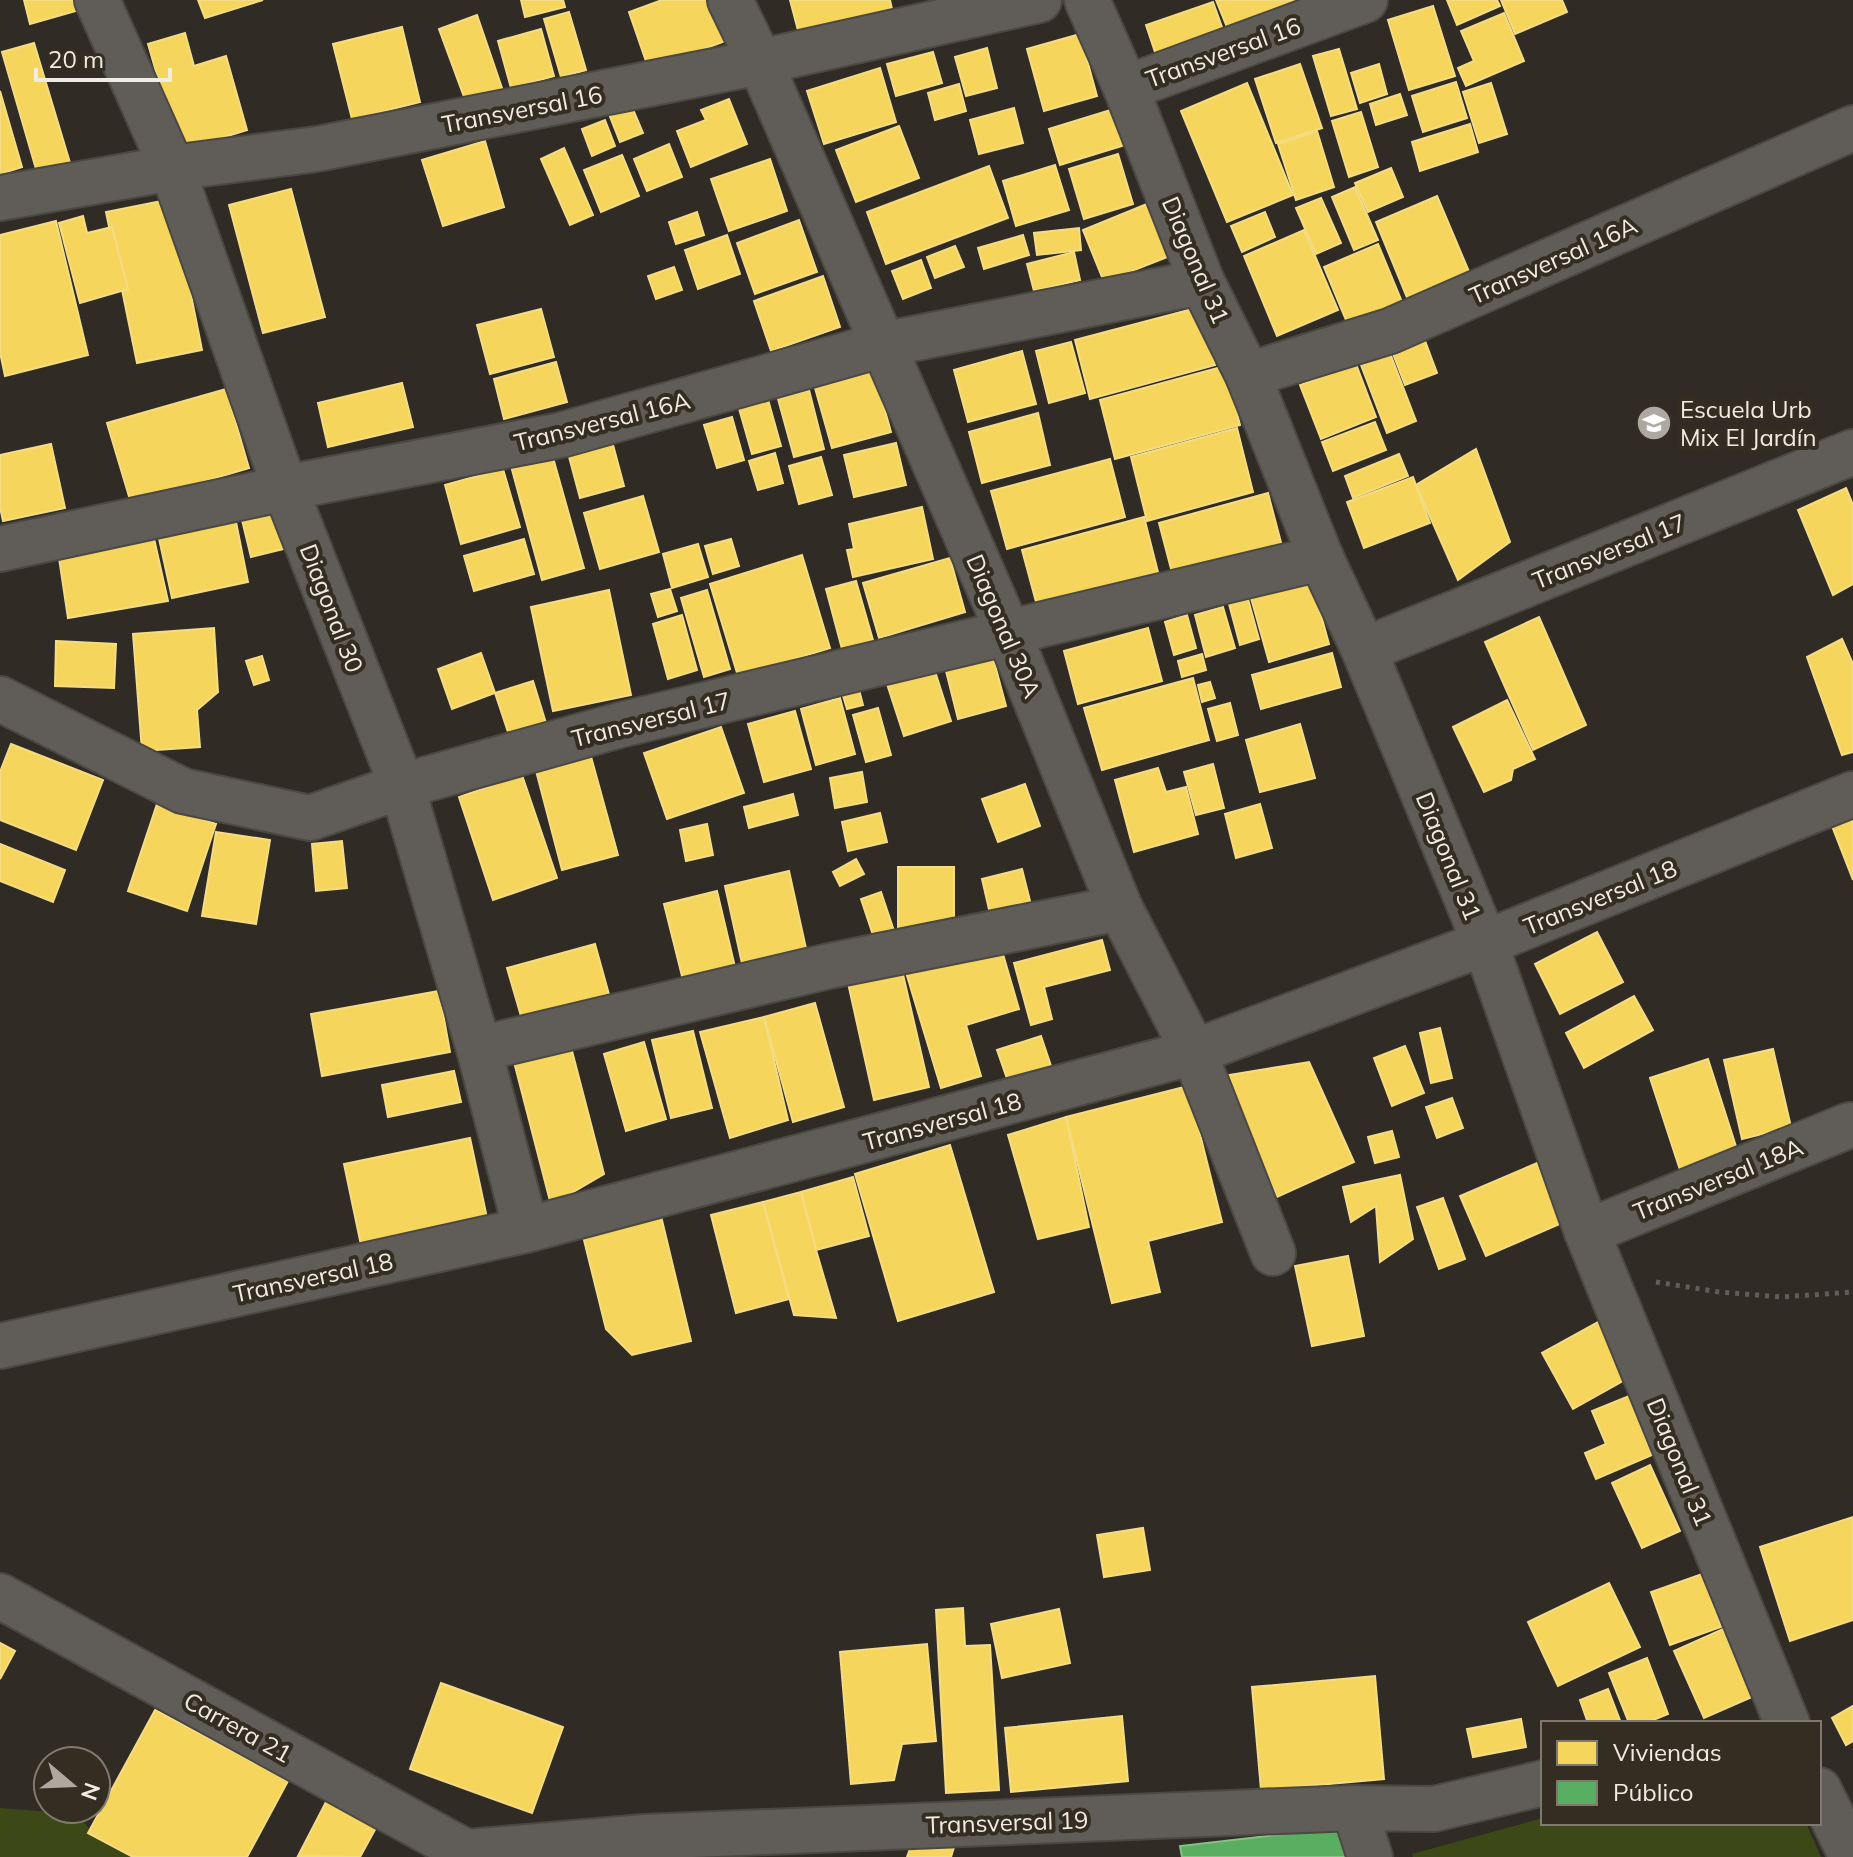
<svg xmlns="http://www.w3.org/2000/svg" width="1853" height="1857" font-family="Mulish,sans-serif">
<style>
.green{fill:#3d4817}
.homes{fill:#f6d55c;stroke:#f4dc85;stroke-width:2}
.public{fill:#5aae61;stroke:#87c188;stroke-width:2}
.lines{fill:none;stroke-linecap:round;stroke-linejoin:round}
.minor-casing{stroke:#4b4842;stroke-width:48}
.path{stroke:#615e59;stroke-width:5;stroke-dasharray:4 6;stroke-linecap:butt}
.minor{stroke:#605c57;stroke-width:44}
.labels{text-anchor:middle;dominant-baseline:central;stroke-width:8;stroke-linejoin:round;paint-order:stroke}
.street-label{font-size:24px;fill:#f0ece4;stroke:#342d21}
.poi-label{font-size:24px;fill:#f0ece4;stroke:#342d21;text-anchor:start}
</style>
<rect width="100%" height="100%" fill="#302c25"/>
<g class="green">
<polygon points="0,1808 77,1814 97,1838 133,1857 0,1857"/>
<polygon points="1543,1818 1543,1823 1806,1823 1821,1857 1413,1857 1412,1854"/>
</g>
<g class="homes">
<polygon points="24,0 76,0 79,10 30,24"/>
<polygon points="198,0 263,0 205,18"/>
<polygon points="521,0 563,0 565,7 525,17"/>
<polygon points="662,0 714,0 728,40 649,70 629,12"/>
<polygon points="790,0 890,0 892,9 799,34"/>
<polygon points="1216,0 1296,0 1300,8 1231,37"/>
<polygon points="1447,0 1497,0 1500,6 1457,25"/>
<polygon points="1501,0 1562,0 1567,12 1515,34"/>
<polygon points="1213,2 1228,44 1160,67 1146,25"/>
<polygon points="1433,6 1455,76 1409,90 1388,20"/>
<polygon points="569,12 586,70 561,77 544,19"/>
<polygon points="1504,13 1524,61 1466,86 1458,68 1474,61 1461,31"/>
<polygon points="477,15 503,91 467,105 439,29"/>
<polygon points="402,27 420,102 352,119 333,44"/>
<polygon points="541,29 554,76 511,88 498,41"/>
<polygon points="185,33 194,66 226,56 247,130 179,151 148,44"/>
<polygon points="1080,34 1097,96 1044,111 1027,49"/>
<polygon points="34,43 71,166 38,176 2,52"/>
<polygon points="987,48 997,88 966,96 955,57"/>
<polygon points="1339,49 1357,109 1331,116 1313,56"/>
<polygon points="933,52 942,83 896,96 887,64"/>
<polygon points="1300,64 1322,128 1276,143 1255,79"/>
<polygon points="1379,64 1387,94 1360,103 1351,73"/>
<polygon points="880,68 896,122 824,144 807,91"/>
<polygon points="1456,82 1467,118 1423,132 1412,96"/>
<polygon points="1247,83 1293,195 1227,222 1181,111"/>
<polygon points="1491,83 1507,134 1479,143 1463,92"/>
<polygon points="959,84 966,111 935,120 928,93"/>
<polygon points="0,91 22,167 0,174"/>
<polygon points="1400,94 1407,115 1376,125 1370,104"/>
<polygon points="729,99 747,144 691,167 677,131 706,120 701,110"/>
<polygon points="629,100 643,133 620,142 607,109"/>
<polygon points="1014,108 1023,143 979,154 970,120"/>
<polygon points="1117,108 1128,144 1060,165 1049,129"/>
<polygon points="1361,112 1378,167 1349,177 1332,121"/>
<polygon points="605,120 615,146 592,156 582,129"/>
<polygon points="1470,124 1478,152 1420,171 1412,142"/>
<polygon points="899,126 919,178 856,202 836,150"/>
<polygon points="1317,131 1334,187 1296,200 1278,144"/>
<polygon points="485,141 504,207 443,226 422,160"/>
<polygon points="669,144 682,177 647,191 634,159"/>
<polygon points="564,148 593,215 570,225 541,159"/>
<polygon points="1118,154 1133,204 1084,219 1069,169"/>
<polygon points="622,155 639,196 601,212 584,170"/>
<polygon points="770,159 787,211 729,231 711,179"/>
<polygon points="1055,165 1069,210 1016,226 1003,181"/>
<polygon points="989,166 1008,218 886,264 867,212"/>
<polygon points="1391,168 1403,197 1368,212 1355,183"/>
<polygon points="1355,187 1378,240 1354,250 1332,197"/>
<polygon points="291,189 325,317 263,333 229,205"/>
<polygon points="1437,196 1470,274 1408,300 1376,222"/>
<polygon points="1321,198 1341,243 1316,254 1296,208"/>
<polygon points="172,199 202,350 137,363 106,212"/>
<polygon points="1149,203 1170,256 1104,282 1083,230"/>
<polygon points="697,212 704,235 676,244 669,222"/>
<polygon points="1265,212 1275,237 1242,252 1231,226"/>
<polygon points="83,216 87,233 112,227 128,289 80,303 59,223"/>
<polygon points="799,220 817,272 755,294 737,243"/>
<polygon points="56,221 88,355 5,376 0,352 0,235"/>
<polygon points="1079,228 1081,250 1037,255 1034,233"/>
<polygon points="1304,230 1338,310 1277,336 1244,256"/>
<polygon points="727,235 740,274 698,289 685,250"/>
<polygon points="1023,235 1029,255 984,269 978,248"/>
<polygon points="1378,244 1402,302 1348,325 1324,267"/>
<polygon points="955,246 964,267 935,278 927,257"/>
<polygon points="1074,252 1080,280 1034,291 1027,264"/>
<polygon points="921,260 931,288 903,299 892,271"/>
<polygon points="674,267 682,290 656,299 648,276"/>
<polygon points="823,276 840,327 771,351 754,301"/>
<polygon points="1200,307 1215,365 1090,399 1075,340"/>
<polygon points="541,309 554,357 490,374 477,325"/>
<polygon points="1424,338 1437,373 1405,385 1392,351"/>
<polygon points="1071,342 1085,393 1049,403 1036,351"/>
<polygon points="1022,351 1036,404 968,422 954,370"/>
<polygon points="1390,353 1416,421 1387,433 1361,365"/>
<polygon points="556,362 567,402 504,419 494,379"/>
<polygon points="1356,364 1376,417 1321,439 1300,385"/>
<polygon points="1225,366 1240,425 1115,459 1100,400"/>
<polygon points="874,371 891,432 832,448 815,388"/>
<polygon points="402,383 413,427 328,447 318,403"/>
<polygon points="226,389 249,468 131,503 107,423"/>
<polygon points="809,390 824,449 794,457 778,399"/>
<polygon points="767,396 781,446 752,454 738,405"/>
<polygon points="1038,413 1050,465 982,483 969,432"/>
<polygon points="732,417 744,460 717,468 704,425"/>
<polygon points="1375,422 1386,450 1333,471 1322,442"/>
<polygon points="1237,428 1253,492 1147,521 1131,457"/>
<polygon points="612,441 624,486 580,498 568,453"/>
<polygon points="896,443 906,485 854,497 844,455"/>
<polygon points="51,444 65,508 3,521 0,507 0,455"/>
<polygon points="1476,449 1510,542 1458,580 1416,485"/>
<polygon points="775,453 783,483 758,490 749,461"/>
<polygon points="552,454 584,568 542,580 511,466"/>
<polygon points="1399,454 1408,476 1353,498 1345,476"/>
<polygon points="821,457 832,495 799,504 789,466"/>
<polygon points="1110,459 1125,517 1007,549 991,491"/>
<polygon points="503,469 520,527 461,544 445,485"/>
<polygon points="1413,477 1430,523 1364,548 1347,502"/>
<polygon points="1846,488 1853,505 1853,584 1833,595 1798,510"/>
<polygon points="1268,493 1284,554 1175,584 1159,523"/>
<polygon points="643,496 659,552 600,569 584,513"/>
<polygon points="290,507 300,545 251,557 242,520"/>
<polygon points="922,507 933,559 853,577 847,550 854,549 849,524"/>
<polygon points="235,517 248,582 172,598 158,534"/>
<polygon points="1144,517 1160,580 1039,613 1022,550"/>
<polygon points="153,534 168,601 68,618 59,558"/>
<polygon points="524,539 534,574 474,591 464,556"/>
<polygon points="731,539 739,566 713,574 705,546"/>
<polygon points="698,544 708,577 672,588 663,554"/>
<polygon points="802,555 830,648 738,676 710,584"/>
<polygon points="950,558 965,612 879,638 863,583"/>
<polygon points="856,581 873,640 842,649 826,589"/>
<polygon points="1312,582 1329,644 1269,662 1251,598"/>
<polygon points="670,589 677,611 658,617 651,594"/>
<polygon points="609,590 631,695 553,711 531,607"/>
<polygon points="707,590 730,669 704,677 681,598"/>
<polygon points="1248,599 1259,639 1240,645 1229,604"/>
<polygon points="1223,607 1235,648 1206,657 1195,615"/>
<polygon points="682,615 697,670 668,679 653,624"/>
<polygon points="1187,615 1196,648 1174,655 1165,622"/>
<polygon points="1539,617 1586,725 1533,750 1485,642"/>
<polygon points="214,628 218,692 197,710 200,747 142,751 133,634"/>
<polygon points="1148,628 1162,681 1078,704 1064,651"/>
<polygon points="1842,639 1853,664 1853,752 1842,755 1807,657"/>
<polygon points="56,641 116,644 114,688 55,686"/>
<polygon points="991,650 1006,706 958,719 944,663"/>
<polygon points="481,653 495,693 452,709 438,669"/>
<polygon points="1332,653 1341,687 1261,709 1252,675"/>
<polygon points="1202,654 1206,670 1182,677 1178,661"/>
<polygon points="262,656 269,680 254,685 246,661"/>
<polygon points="932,662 951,721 904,736 885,678"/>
<polygon points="856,678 863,705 847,709 839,682"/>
<polygon points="1193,678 1209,740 1102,770 1084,708"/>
<polygon points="533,681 546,723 509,735 495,693"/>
<polygon points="1210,682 1215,698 1202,702 1198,685"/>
<polygon points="840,698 855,754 816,765 801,709"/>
<polygon points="1507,700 1535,759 1513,769 1511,780 1484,792 1453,727"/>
<polygon points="1230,703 1238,735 1217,741 1208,709"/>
<polygon points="878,708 891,755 866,762 853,715"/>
<polygon points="795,711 811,769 764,782 748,724"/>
<polygon points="1300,724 1315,778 1260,792 1246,740"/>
<polygon points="721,727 744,793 667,819 644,753"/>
<polygon points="11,744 103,780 76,850 0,820 0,772"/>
<polygon points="590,753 618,855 562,870 535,767"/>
<polygon points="1213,764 1224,808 1196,815 1184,772"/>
<polygon points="1158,768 1166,792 1186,787 1198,834 1134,852 1115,780"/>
<polygon points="862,772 867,802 835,808 830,778"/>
<polygon points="522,775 557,878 493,900 459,797"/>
<polygon points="1025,784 1040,826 998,842 982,799"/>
<polygon points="793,794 798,815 749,828 744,807"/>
<polygon points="157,804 216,824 187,911 128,891"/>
<polygon points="1260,804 1272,848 1236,858 1225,814"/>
<polygon points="880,813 887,842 848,851 842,822"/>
<polygon points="1853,818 1853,880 1832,826"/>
<polygon points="707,824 713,855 686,861 680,830"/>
<polygon points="216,832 270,840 256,924 202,916"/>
<polygon points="342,841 347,888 316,891 312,844"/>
<polygon points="0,844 65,870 53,902 0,881"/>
<polygon points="856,859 864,874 840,886 833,872"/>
<rect x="898" y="867" width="56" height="68"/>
<polygon points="1022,869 1032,909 991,918 982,879"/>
<polygon points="789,871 807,953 743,968 725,886"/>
<polygon points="717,891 735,967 683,980 664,904"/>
<polygon points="881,892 894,931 874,938 861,899"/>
<polygon points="1597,932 1623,982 1560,1014 1535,964"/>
<polygon points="998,937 1019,1009 966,1025 981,1076 941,1088 904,966"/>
<polygon points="1102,940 1110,970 1044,987 1052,1019 1031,1025 1014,963"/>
<polygon points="595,944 610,998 523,1023 507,968"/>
<polygon points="902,970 929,1087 874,1100 848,983"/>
<polygon points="439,991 450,1052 322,1076 311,1014"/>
<polygon points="1634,996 1653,1030 1584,1068 1566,1033"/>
<polygon points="815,1003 844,1107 793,1122 764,1017"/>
<polygon points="764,1017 788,1120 730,1138 700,1032"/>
<polygon points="1440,1028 1452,1078 1431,1083 1420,1033"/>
<polygon points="693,1031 712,1108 671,1118 652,1040"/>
<polygon points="1041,1036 1054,1075 1011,1090 997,1050"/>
<polygon points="644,1042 666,1119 626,1131 604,1054"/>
<polygon points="1405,1046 1424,1093 1392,1106 1374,1058"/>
<polygon points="571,1047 604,1174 551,1205 514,1062"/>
<polygon points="1773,1049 1791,1127 1742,1139 1724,1060"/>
<polygon points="1708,1059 1739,1156 1682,1176 1650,1078"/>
<polygon points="1309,1062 1354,1162 1277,1197 1223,1076"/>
<polygon points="454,1071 461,1102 388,1117 382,1085"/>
<polygon points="1188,1086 1222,1222 1148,1241 1160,1292 1112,1303 1066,1117"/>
<polygon points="1452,1098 1463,1128 1437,1138 1426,1107"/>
<polygon points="1066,1117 1089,1227 1038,1239 1008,1135"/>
<polygon points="1392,1131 1399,1157 1375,1163 1368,1137"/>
<polygon points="470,1138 487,1218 361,1245 344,1164"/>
<polygon points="950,1145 994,1292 898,1321 855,1174"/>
<polygon points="1537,1163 1562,1223 1486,1256 1460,1196"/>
<polygon points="1400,1175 1413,1239 1380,1262 1376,1206 1351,1222 1343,1187"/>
<polygon points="853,1177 869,1236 816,1250 801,1192"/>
<polygon points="801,1192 816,1250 836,1318 794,1315 763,1202"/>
<polygon points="1443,1198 1465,1259 1439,1269 1417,1207"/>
<polygon points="763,1202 789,1299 736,1313 711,1215"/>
<polygon points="661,1216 691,1341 632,1355 606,1329 583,1236"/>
<polygon points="1348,1256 1364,1336 1312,1346 1295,1266"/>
<polygon points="1607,1317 1637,1373 1573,1409 1542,1353"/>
<polygon points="1629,1396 1652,1455 1596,1479 1585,1453 1606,1444 1592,1411"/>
<polygon points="1650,1465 1680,1531 1642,1548 1612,1483"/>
<polygon points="1853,1517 1853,1620 1790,1641 1760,1547"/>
<polygon points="1143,1528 1150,1570 1104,1577 1097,1535"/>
<polygon points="1702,1574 1721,1627 1670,1645 1651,1592"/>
<polygon points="1609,1583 1640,1647 1558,1686 1528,1622"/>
<polygon points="963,1608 965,1646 990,1645 999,1790 946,1793 936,1610"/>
<polygon points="1059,1609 1070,1663 1002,1678 991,1624"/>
<polygon points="1723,1629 1752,1697 1704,1718 1674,1651"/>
<polygon points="0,1643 15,1651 0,1679"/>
<polygon points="927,1644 936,1741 902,1744 894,1780 851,1784 840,1652"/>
<polygon points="1647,1658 1668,1714 1646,1723 1629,1723 1609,1673"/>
<polygon points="1375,1676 1384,1779 1261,1790 1252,1687"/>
<polygon points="441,1683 563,1727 532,1813 410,1769"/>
<polygon points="1608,1689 1621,1723 1588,1723 1580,1700"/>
<polygon points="1853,1706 1853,1741 1846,1745 1832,1718"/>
<polygon points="155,1710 288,1781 247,1857 133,1857 88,1833"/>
<polygon points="1122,1716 1128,1781 1011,1792 1005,1728"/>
<polygon points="1521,1719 1526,1747 1473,1757 1467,1729"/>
<polygon points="327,1800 377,1826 360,1857 298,1856"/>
<polygon points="917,1830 955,1844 951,1857 907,1857"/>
</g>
<polygon class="public" points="1347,1827 1350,1857 1182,1857 1180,1846"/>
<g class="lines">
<g class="minor-casing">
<g id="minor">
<polyline points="97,0 172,168 285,488 402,786 479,1049 526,1230"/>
<polyline points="730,0 760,62 1009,634 1120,908 1194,1052 1273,1253"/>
<polyline points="1087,0 1126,88 1202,282 1248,375 1321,558 1364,650 1485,943 1587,1232 1787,1723"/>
<polyline points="1126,88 1365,0"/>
<polyline points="0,198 172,168 317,149 760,62 1039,0"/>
<polyline points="1248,375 1390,331 1853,128"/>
<polyline points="0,549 285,488 561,435 881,345 1202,282"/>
<polyline points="1364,650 1853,452"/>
<polyline points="0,699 183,791 310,818 402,786 620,725 1321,558"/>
<polyline points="479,1049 829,966 1120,908"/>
<polyline points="1587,1232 1850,1125"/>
<polyline points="0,1346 526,1230 1194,1052 1485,943 1853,794"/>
<polyline points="0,1596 475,1857"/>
<polyline points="1819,1790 1852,1857"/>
<polyline points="1354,1808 1370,1857"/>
<polyline points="468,1852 644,1837 1354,1808 1434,1809 1543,1783"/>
</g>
</g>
<polyline class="path" points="1656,1282 1719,1292 1782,1297 1853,1292"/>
<use href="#minor" class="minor"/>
</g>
<defs>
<g id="school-disc" transform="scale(1.8)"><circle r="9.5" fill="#ada9a1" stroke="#342d21"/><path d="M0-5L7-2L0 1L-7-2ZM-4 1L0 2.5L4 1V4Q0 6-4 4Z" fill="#fff"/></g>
</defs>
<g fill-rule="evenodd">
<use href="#school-disc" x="1654" y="423"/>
</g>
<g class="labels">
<g class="street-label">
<text transform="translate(1223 52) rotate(-20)">Transversal 16</text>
<text transform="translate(522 109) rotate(-11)">Transversal 16</text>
<text transform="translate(1196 260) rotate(67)">Diagonal 31</text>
<text transform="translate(1553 260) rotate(-24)">Transversal 16A</text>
<text transform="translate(602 421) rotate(-14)">Transversal 16A</text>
<text transform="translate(1609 551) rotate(-22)">Transversal 17</text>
<text transform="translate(332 608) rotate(69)">Diagonal 30</text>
<text transform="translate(1004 626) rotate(67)">Diagonal 30A</text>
<text transform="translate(651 719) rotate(-14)">Transversal 17</text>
<text transform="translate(1449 856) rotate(68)">Diagonal 31</text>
<text transform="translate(1600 897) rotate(-22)">Transversal 18</text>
<text transform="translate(942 1121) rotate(-15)">Transversal 18</text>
<text transform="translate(1718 1179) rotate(-22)">Transversal 18A</text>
<text transform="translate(313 1277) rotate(-12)">Transversal 18</text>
<text transform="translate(1680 1462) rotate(68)">Diagonal 31</text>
<text transform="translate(238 1727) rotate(29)">Carrera 21</text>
<text transform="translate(1007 1822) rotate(-2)">Transversal 19</text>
</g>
<g class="poi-label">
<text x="1680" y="409">Escuela Urb<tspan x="1680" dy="28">Mix El Jardín</tspan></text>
</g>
</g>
<rect x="1541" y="1721" width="280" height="104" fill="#342d21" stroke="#7f796f" stroke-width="2"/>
<rect x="1557" y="1741" width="40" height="24" fill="#f6d55c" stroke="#7f796f" stroke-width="2"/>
<text x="1613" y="1761" font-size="24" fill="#f0ece4">Viviendas</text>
<rect x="1557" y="1781" width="40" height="24" fill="#5aae61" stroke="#7f796f" stroke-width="2"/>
<text x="1613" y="1801" font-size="24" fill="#f0ece4">Público</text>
<g transform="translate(72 1785) rotate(109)"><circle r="38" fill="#342d21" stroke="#7f796f" stroke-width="2"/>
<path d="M0-6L14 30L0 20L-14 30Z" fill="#ada9a1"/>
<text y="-12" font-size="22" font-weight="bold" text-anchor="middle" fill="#f0ece4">N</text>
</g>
<path d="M36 68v12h134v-12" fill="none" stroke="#f0ece4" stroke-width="4"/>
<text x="48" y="68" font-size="24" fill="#f0ece4" stroke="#342d21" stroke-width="6" paint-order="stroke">20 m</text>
</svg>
